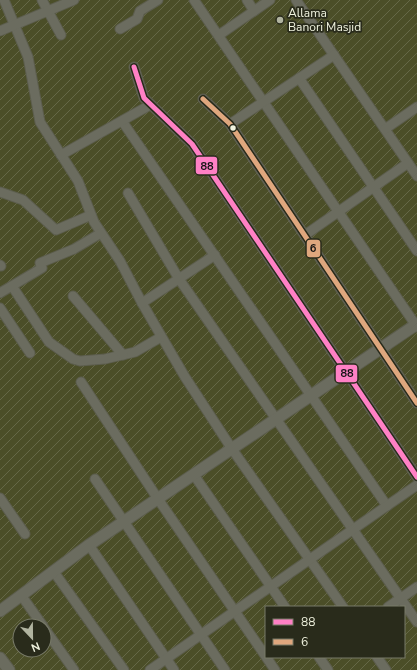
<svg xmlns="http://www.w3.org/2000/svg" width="417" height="670" font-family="'Nunito Sans',sans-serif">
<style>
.industrial{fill:url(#industrial-furrows);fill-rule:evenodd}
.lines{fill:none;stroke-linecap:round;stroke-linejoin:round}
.minor-casing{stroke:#5c5d4d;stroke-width:11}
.tertiary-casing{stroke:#5c5d4d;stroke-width:13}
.minor{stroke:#6b6c5f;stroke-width:9}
.tertiary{stroke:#6b6c5f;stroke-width:11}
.bus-1-casing{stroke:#292b1b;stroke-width:8}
.bus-2-casing{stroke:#292b1b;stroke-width:8}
.bus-1{stroke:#ff80c5;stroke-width:5}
.bus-2{stroke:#dfa77e;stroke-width:5}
.poi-dot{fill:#b1b4a0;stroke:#292b1b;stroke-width:1.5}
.bus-dot{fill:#f0f3df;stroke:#292b1b;stroke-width:1.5}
.labels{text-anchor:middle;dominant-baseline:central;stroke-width:3.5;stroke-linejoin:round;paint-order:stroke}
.poi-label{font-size:12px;fill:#f0f3df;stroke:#292b1b;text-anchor:start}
.line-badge{stroke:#292b1b;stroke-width:1.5}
.pale-badge-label{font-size:11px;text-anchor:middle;font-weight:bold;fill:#111}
</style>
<defs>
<pattern id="industrial-furrows" width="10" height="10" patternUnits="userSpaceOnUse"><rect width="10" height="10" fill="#4b4e28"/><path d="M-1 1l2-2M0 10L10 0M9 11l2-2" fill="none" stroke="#656847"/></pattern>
</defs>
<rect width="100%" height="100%" fill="#3c3e2c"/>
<path class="industrial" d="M0 0H417V670H0ZM266 607H404V657H266ZM20 626H44V650H20Z"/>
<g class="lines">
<g class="minor-casing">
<g id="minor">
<polyline points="4,0 28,57 40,122 78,181 94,222 120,261 142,303 185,377 232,449 343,607"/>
<polyline points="42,0 61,35"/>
<polyline points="194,0 417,327"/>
<polyline points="247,0 254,11"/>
<polyline points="296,0 417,176"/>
<polyline points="120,29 137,19 140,11 158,0"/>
<polyline points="0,31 74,0"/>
<polyline points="219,35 270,0"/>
<polyline points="134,67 144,98 192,144 417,477"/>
<polyline points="299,78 417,251"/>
<polyline points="203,99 230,124 417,403"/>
<polyline points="122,121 387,506"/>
<polyline points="230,124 334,55"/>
<polyline points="385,129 417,107"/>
<polyline points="61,155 150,105"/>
<polyline points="0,192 23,200 56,230 91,215"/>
<polyline points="128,193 179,279 417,622"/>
<polyline points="305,235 408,163"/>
<polyline points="0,265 1,266"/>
<polyline points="12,286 49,342 73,359 80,361 105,359 135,352 161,337"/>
<polyline points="0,293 42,268 40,263 74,249 101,233"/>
<polyline points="73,296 123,355"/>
<polyline points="142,303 215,255"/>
<polyline points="0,308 30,353"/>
<polyline points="81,382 158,499 275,670"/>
<polyline points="194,475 285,607"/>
<polyline points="95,479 225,670"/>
<polyline points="0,498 25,534"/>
<polyline points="89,545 174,670"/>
<polyline points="54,572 124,670"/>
<polyline points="21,595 43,626"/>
<polyline points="388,607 417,587"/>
<polyline points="44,628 74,670"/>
<polyline points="319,657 328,670"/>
<polyline points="377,657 386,670"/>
<polyline points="150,670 417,485"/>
</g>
</g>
<g class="tertiary-casing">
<g id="tertiary">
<polyline points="0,611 89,545 417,324"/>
<polyline points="0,658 9,670"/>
</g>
</g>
<use href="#minor" class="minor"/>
<use href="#tertiary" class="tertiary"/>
<g class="bus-1-casing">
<polyline id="bus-1" points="134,67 144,98 192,144 417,477"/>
</g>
<g class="bus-2-casing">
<polyline id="bus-2" points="203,99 230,124 417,403"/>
</g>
<use href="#bus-1" class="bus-1"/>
<use href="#bus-2" class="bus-2"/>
</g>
<circle class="poi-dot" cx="280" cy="20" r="4"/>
<circle class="bus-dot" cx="233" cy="128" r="3.5"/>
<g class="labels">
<g class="poi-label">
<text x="288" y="13">Allama<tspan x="288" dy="14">Banori Masjid</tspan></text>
</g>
</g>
<g class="line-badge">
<rect x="195" y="156" width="23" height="19" rx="4" fill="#ff80c5"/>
<rect x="306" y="239" width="15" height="19" rx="4" fill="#dfa77e"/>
<rect x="335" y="364" width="23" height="19" rx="4" fill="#ff80c5"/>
</g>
<g class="pale-badge-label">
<text x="207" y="170">88</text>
<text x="313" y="252">6</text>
<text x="347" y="377">88</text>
</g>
<rect x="265" y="606" width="140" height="52" fill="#292b1b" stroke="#797b69"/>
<rect x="273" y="619" width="20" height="6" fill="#ff80c5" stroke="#797b69"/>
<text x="301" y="626" font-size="12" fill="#f0f3df">88</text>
<rect x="273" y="639" width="20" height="6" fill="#dfa77e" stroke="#797b69"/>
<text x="301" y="646" font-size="12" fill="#f0f3df">6</text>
<g transform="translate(32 638) rotate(158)"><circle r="19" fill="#292b1b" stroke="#797b69"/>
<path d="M0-3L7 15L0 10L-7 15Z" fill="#b1b4a0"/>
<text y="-6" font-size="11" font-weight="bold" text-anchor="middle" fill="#f0f3df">N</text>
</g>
</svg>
